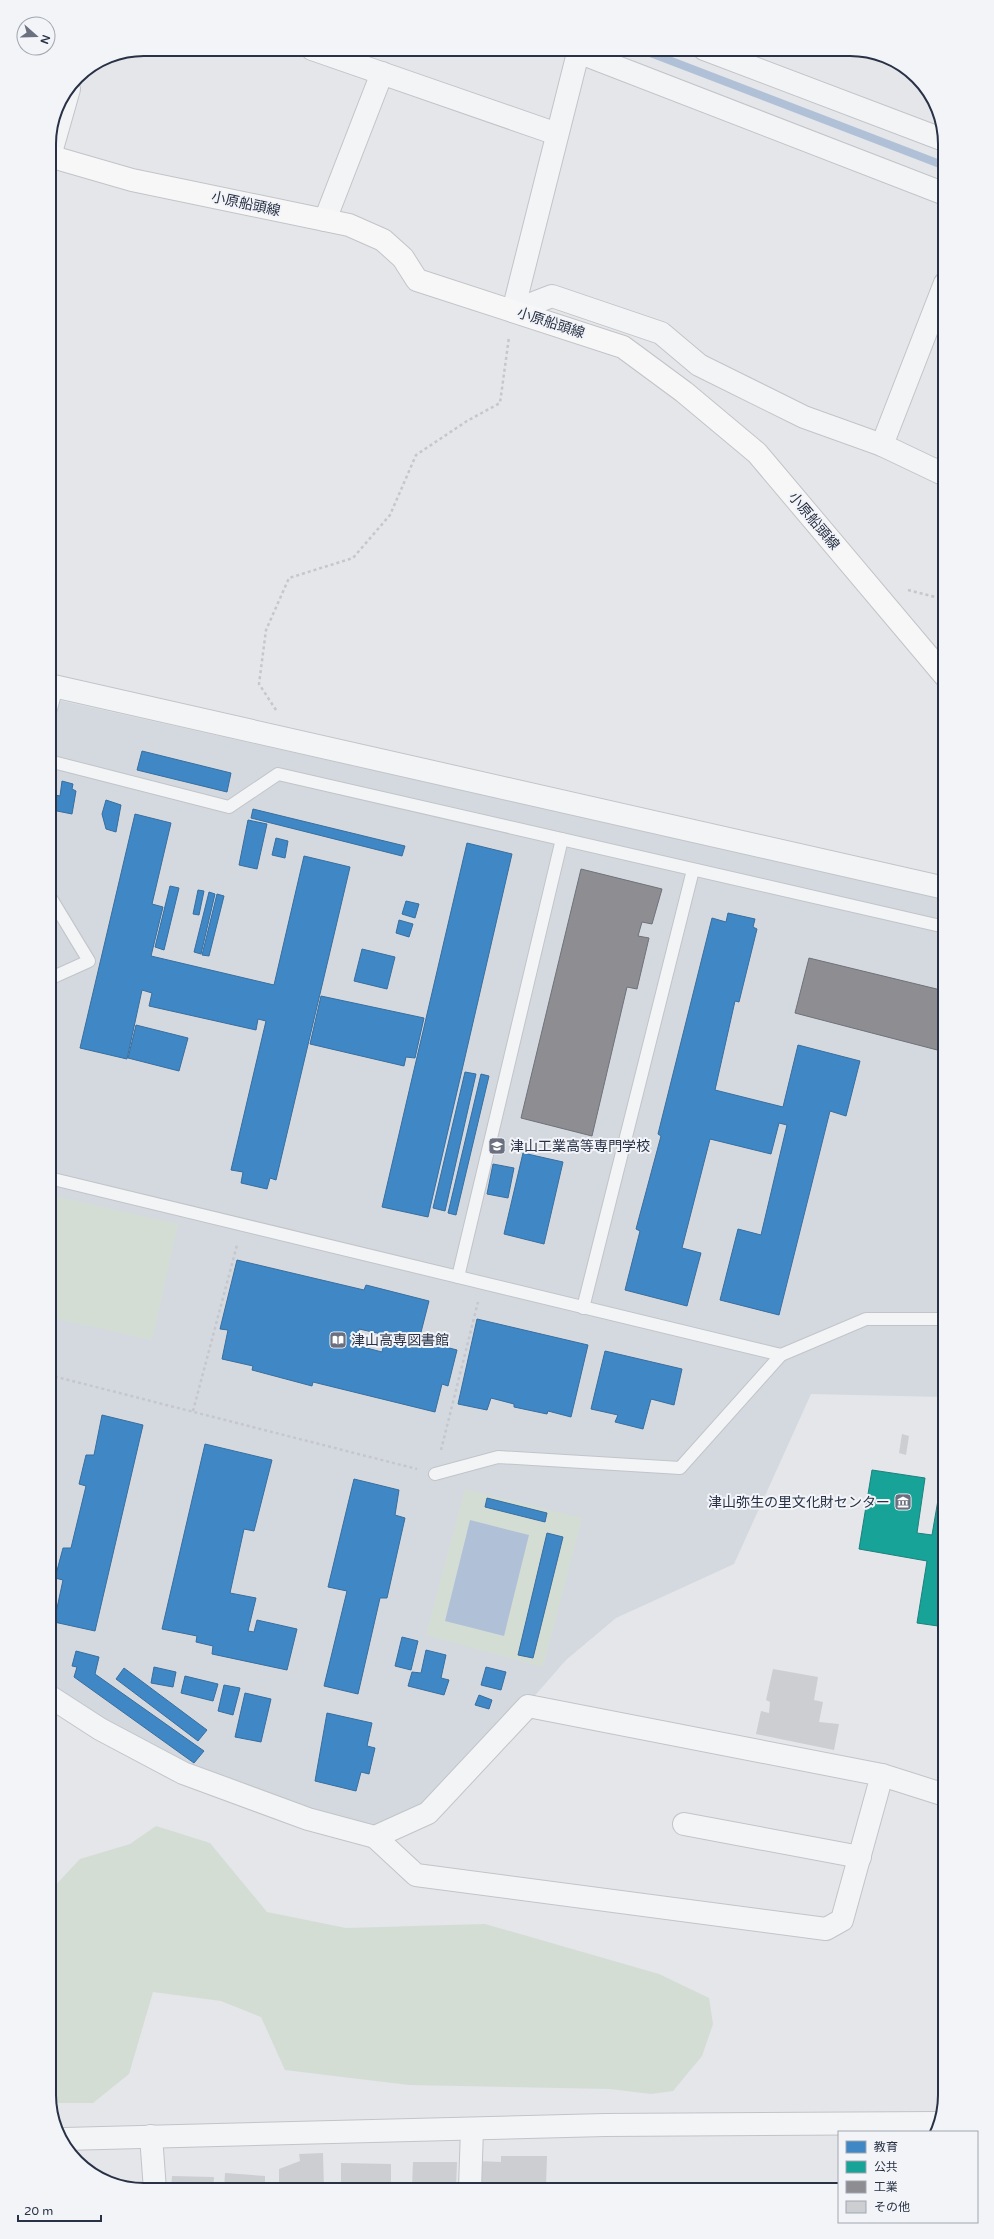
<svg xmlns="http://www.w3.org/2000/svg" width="994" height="2239" font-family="'Varela Round','Noto Sans JP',sans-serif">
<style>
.built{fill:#d4d9e0}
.green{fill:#d4ddd4}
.water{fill:#b0c1d7}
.schools{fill:#3f88c5;stroke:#386e9f;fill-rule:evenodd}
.public{fill:#17a398;stroke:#1c817f}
.industry{fill:#8d8d92;stroke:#6f717b}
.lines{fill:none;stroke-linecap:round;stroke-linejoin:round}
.stream{stroke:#b0c1d7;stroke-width:8}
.building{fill:#ccced2}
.lane-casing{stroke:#c2c4c8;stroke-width:14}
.street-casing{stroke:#c2c4c8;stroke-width:24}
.secondary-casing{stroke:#c2c4c8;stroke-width:24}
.path{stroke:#c5c7cc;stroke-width:2.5;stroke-dasharray:3 3;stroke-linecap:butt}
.lane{stroke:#f3f4f6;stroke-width:12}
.street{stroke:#f3f4f6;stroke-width:22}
.secondary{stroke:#f7f7f8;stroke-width:22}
.labels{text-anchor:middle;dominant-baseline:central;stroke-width:4;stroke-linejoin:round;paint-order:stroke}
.street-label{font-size:14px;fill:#283145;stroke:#f2f4f8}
.poi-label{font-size:14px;fill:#283145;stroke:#f2f4f8;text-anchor:start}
.rim{fill:none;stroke:#283145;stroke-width:2}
</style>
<rect width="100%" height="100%" fill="#e4e6ea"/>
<polygon class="built" points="49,698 945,898 945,1397 811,1394 734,1564 616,1618 566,1660 439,1805 375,1837 286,1814 49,1696"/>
<g class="green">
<polygon points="49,1195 178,1224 152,1340 49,1317"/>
<polygon points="465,1489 582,1518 543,1667 426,1635"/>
<polygon points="156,1826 210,1843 267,1912 346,1928 485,1924 659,1974 709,1998 713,2024 702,2056 673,2091 651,2094 610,2089 409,2085 285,2070 261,2017 221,2001 153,1992 129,2074 93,2103 50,2103 49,1892 80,1859 130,1844"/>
</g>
<polygon class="water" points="470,1520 529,1535 504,1636 445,1621"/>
<g class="schools">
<polygon points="142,751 231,773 227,792 137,770"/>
<polygon points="62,781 73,784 72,789 76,791 72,814 52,810 55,795 60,796"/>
<polygon points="106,800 121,805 116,832 106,829 102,814"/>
<polygon points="253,809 405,846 402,856 251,818"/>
<polygon points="135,814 171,823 152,904 163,907 151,956 274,985 304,856 350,867 276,1180 270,1178 267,1189 241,1183 243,1172 231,1170 266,1021 258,1019 256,1030 149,1006 152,993 142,990 127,1059 80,1048"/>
<polygon points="248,820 267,824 257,869 239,865"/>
<polygon points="276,838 288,841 285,858 272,855"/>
<polygon points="467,843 512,854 428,1217 382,1207"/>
<polygon points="170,886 179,888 164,950 155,947"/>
<polygon points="198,890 204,891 199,915 193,914"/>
<polygon points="209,892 215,894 201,954 194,952"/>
<polygon points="217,894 224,896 209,956 202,955"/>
<polygon points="406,901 419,904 415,918 402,914"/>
<polygon points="728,913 755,919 753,927 757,929 739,1002 735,1001 715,1090 783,1107 798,1045 860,1061 846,1116 830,1111 779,1315 720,1300 738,1229 761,1235 787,1125 779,1123 771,1154 710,1139 682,1248 701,1253 687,1306 625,1290 640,1231 636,1229 661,1136 658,1134 712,918 726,922"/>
<polygon points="399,920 413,924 409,937 396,933"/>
<polygon points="362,949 395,957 387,989 354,981"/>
<polygon points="321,996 424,1018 415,1058 406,1057 404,1066 310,1044"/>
<polygon points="136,1025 188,1038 179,1071 128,1058"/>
<polygon points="465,1072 476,1074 445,1211 433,1208"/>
<polygon points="481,1074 489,1076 456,1215 448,1213"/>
<polygon points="523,1153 563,1162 544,1244 504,1234"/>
<polygon points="493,1164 514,1168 508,1198 487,1194"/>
<path d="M237 1260 364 1290 366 1285 429 1301 419 1340 457 1350 448 1386 442 1384 435 1412 313 1382 312 1386 252 1370 253 1366 222 1359 228 1330 220 1329ZM359 1329 386 1335 382 1352 355 1345Z"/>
<polygon points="477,1319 588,1345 571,1417 548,1411 547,1414 514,1407 514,1404 491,1398 487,1410 458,1404"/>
<polygon points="605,1351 682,1369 674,1405 651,1399 643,1429 615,1422 618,1415 591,1409"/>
<polygon points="102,1415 143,1425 95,1631 54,1622 63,1580 55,1578 63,1548 71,1548 86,1486 79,1484 86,1455 94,1455"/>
<polygon points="205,1444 272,1460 254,1531 244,1529 230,1593 256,1598 248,1631 254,1632 257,1620 297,1629 287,1670 212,1654 213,1646 196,1642 197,1636 162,1629"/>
<polygon points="354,1479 399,1490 395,1515 405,1518 387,1598 380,1598 358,1694 324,1686 347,1591 328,1587"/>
<polygon points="487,1498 547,1513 545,1522 485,1507"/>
<polygon points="547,1533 563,1537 533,1658 518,1655"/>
<polygon points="402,1637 418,1641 411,1670 395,1666"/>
<polygon points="426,1650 446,1655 441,1678 449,1680 444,1695 408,1686 412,1672 421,1673"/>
<polygon points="76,1651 99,1657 95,1674 204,1751 194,1763 74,1677 77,1667 72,1666"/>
<polygon points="154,1667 176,1672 173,1687 151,1683"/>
<polygon points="486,1667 506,1672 501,1690 481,1685"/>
<polygon points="124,1668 207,1730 198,1741 116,1679"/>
<polygon points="185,1676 218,1684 213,1701 181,1693"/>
<polygon points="224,1685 240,1688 233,1715 218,1711"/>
<polygon points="245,1693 271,1699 261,1742 235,1737"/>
<polygon points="479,1695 492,1700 489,1709 475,1705"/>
<polygon points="327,1713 372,1723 367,1746 375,1748 369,1774 361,1772 356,1791 315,1781"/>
</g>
<polygon class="public" points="944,1465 945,1465 945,1627 917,1623 927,1561 859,1549 872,1470 925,1478 917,1533 932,1535"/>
<g class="industry">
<polygon points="581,869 662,889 652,924 642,922 638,936 649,938 637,989 627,987 592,1136 521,1118"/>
<polygon points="809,958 945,991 945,1052 795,1013"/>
</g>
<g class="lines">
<polyline class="stream" points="640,49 945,166"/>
</g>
<g class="building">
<polygon points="902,1434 909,1436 906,1455 899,1453"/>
<polygon points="773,1669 818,1677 814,1700 823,1702 819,1722 839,1724 834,1750 756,1734 761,1711 769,1713 770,1702 766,1700"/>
<polygon points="323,2153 324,2189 279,2189 279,2169 300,2161 299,2154"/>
<polygon points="501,2156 547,2156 546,2187 476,2188 477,2161 501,2162"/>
<polygon points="413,2162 457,2162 456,2188 412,2188"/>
<polygon points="341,2163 391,2164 391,2188 341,2188"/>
<polygon points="225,2173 265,2176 265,2189 224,2189"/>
<polygon points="172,2176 214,2177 213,2189 171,2190"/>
</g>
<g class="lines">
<g class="lane-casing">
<g id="lane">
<polyline points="49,716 57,687"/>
<polyline points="49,761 229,807 278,774 945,927"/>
<polyline points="49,979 89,961 49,895"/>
<polyline points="49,1178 781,1355 866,1319 945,1319"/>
<polyline points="458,1277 562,839"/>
<polyline points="583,1308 693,870"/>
<polyline points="435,1474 498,1457 680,1468 781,1355"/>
</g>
</g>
<g class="street-casing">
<g id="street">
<polyline points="312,49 557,134"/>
<polyline points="704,49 944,140"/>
<polyline points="578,52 945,194"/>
<polyline points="50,156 69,89"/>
<polyline points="325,220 382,73"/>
<polyline points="513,311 552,296 661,333 699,365 804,417 882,445 945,475"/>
<polyline points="513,311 579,49"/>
<polyline points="882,445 945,283"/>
<polyline points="49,685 945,888"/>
<polyline points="49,1696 100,1729 183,1773 308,1819 375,1837 428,1813 528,1706 882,1775 945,1795"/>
<polyline points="684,1824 860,1857"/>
<polyline points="375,1837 416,1875 826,1929 842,1920 882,1775"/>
<polyline points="151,2136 155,2190"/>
<polyline points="64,2139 605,2125 937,2123"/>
<polyline points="470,2188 472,2129"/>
</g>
</g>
<g class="secondary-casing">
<polyline id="secondary" points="49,156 132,180 349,225 383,240 403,258 417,280 623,347 684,392 757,453 945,676"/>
</g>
<g class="path">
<polyline points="49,197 53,184"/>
<polyline points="908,590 939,598 945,602"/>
<polyline points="276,710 259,684 266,630 289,578 353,558 390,515 416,455 467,421 500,403 509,337"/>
<polyline points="49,1375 417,1469"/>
<polyline points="193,1411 237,1245"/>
<polyline points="441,1450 478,1302"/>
</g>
<use href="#lane" class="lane"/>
<use href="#street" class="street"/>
<use href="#secondary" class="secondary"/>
</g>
<defs>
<g id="university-square" transform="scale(0.9)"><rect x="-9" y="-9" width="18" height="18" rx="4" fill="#6a707f" stroke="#f2f4f8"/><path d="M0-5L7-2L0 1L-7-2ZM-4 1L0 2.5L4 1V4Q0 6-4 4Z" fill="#fff"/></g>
<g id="library-square" transform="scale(0.9)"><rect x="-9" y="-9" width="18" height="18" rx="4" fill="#6a707f" stroke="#f2f4f8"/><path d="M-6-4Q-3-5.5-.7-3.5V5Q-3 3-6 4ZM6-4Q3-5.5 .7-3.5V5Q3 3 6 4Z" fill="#fff"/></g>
<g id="museum-square" transform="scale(0.9)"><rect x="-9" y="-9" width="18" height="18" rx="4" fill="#6a707f" stroke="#f2f4f8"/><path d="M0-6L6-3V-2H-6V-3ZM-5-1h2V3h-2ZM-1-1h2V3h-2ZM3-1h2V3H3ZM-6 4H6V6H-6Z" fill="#fff"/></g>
</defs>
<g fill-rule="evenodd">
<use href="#university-square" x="497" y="1146"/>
<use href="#library-square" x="338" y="1340"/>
<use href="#museum-square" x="903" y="1502"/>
</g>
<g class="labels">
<g class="street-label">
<text transform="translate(246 204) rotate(12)">小原船頭線</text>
<text transform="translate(551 323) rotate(18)">小原船頭線</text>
<text transform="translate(814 521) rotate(50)">小原船頭線</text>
</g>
<g class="poi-label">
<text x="510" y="1146">津山工業高等専門学校</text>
<text x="351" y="1340">津山高専図書館</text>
<text x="890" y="1502" text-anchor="end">津山弥生の里文化財センター</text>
</g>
</g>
<path d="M0 0H994V2239H0ZM144 56H850A88 88 0 0 1 938 144V2095A88 88 0 0 1 850 2183H144A88 88 0 0 1 56 2095V144A88 88 0 0 1 144 56Z" fill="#f2f4f8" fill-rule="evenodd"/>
<path class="rim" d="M144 56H850A88 88 0 0 1 938 144V2095A88 88 0 0 1 850 2183H144A88 88 0 0 1 56 2095V144A88 88 0 0 1 144 56Z"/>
<rect x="838" y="2131" width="140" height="92" fill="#f2f4f8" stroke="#a1a6b0"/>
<rect x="846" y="2141" width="20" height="12" fill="#3f88c5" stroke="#a1a6b0"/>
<text x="874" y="2151" font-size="12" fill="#283145">教育</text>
<rect x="846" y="2161" width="20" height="12" fill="#17a398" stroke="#a1a6b0"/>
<text x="874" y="2171" font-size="12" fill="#283145">公共</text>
<rect x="846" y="2181" width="20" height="12" fill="#8d8d92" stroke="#a1a6b0"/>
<text x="874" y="2191" font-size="12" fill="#283145">工業</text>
<rect x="846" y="2201" width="20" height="12" fill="#ccced2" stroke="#a1a6b0"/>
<text x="874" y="2211" font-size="12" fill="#283145">その他</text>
<g transform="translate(36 36) rotate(110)"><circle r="19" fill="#f2f4f8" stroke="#a1a6b0"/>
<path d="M0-3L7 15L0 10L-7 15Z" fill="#6a707f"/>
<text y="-6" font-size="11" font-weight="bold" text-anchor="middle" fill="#283145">N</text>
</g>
<path d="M18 2215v6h83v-6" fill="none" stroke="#283145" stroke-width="2"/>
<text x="24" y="2215" font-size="12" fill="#283145" stroke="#f2f4f8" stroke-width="3" paint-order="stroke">20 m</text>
</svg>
